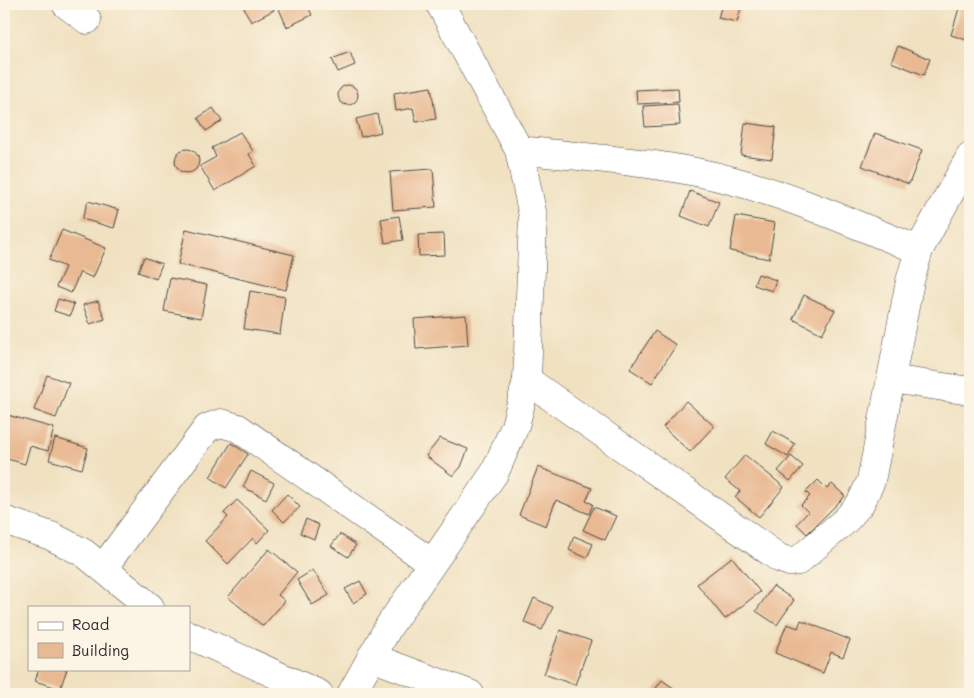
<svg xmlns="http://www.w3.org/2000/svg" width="974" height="698" font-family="Mali,sans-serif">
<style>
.building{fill:#e9b993}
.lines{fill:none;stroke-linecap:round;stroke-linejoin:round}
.street-casing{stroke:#494642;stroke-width:29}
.street{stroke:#fff;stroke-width:28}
</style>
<rect width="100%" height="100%" fill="#fcf5e5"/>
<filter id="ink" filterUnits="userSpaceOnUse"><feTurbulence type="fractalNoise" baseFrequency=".02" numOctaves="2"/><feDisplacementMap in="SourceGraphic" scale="10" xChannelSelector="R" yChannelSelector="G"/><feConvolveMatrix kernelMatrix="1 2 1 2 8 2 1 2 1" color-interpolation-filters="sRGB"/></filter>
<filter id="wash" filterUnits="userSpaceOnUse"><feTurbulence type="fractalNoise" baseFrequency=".0096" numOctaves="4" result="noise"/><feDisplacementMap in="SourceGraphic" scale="20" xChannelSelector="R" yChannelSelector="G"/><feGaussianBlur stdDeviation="1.12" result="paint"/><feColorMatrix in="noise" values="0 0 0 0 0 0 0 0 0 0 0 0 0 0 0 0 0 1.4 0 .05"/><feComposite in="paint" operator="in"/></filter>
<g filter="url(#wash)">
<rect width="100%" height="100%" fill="#f0e1c1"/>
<g id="blocks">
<g class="building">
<polygon points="242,4 271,4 274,10 251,22"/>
<polygon points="290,4 307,4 312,15 287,27 279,9"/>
<polygon points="722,4 742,4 737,22 718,18"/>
<polygon points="960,5 970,8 970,41 951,35"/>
<polygon points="898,46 930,59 924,75 891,62"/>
<polygon points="350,52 355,65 338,72 332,59"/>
<circle cx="348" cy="95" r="10"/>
<polygon points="431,87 436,119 416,122 413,108 396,111 394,93"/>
<polygon points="678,88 679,102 637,104 636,90"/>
<polygon points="678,104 680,125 645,127 643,106"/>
<polygon points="213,108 222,121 206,131 198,118"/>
<polygon points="377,114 381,132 361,137 356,119"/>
<polygon points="745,123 776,127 772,159 741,155"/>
<polygon points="240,132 253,151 249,154 256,166 215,191 200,166 216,157 212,148"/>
<polygon points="875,133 922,150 909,184 862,166"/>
<circle cx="187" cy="161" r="12"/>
<polygon points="433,169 436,207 393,210 390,172"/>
<polygon points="690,191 719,202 709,227 681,216"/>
<polygon points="88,201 119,210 114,228 82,219"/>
<polygon points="399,216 403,240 385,243 381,219"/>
<polygon points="736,216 775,223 769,259 730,251"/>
<polygon points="186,229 294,255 286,290 178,264"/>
<polygon points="62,230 106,248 93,278 80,272 71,293 56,287 65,267 49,260"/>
<polygon points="444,234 445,255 419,256 418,235"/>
<polygon points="144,257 162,264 156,279 138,272"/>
<polygon points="758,274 776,280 772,291 754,285"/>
<polygon points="170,278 207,285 201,318 164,311"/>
<polygon points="250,291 285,297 280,334 244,329"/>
<polygon points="804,295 835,310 822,334 793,319"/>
<polygon points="58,299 74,304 70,316 54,311"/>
<polygon points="98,301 105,319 90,324 83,305"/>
<polygon points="466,315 468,345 416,349 414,319"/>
<polygon points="655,331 676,345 652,383 630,369"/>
<polygon points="47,375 69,383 56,418 34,410"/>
<polygon points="686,401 714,426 690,452 663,427"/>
<polygon points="4,414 54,428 48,451 30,446 25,464 4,458"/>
<polygon points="773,431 795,444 788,457 766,444"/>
<polygon points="55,438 88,448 82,469 49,460"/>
<polygon points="440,438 468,449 461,467 453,476 426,456"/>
<polygon points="231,443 248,454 226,488 210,477"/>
<polygon points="745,455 784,487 759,517 735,497 740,491 725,479"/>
<polygon points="791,456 803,466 790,481 778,471"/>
<polygon points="538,467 592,488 586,501 593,504 589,514 556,500 546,526 519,515"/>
<polygon points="251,471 274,483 266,499 243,487"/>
<polygon points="818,480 827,489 832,484 845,496 807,534 797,524 808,512 801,505 810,496 806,492"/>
<polygon points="287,494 300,507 284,522 272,510"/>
<polygon points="237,500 269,530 257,543 253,538 228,564 205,541 228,517 224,513"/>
<polygon points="594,507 616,516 605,540 583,530"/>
<polygon points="306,519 319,525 314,539 300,533"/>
<polygon points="340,534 356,545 348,557 331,546"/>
<polygon points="574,536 593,544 587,558 569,550"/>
<polygon points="269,549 297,572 278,595 285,601 263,626 228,597"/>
<polygon points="732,557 760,592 725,619 697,584"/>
<polygon points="313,570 329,595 312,605 297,580"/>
<polygon points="360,581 367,594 353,603 345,589"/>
<polygon points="773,586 794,600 777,625 756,611"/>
<polygon points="534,598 553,607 542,630 524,622"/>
<polygon points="801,620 850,640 843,657 831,652 823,673 775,653 787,624 798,628"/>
<polygon points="560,630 591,641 575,685 544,674"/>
<polygon points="39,669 67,669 60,689 35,681"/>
<polygon points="662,680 682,694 652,694"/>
</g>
</g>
</g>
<g filter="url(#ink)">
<use href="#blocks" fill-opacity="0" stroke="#494642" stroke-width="1"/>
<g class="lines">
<g class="street-casing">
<g id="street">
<polyline points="66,4 87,20"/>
<path d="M519 150C590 158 664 162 734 181 797 198 858 226 919 250"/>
<polyline points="891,379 970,391"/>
<polyline points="527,380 779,558 790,562 798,561 846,520 860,504 871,481 910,281 919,250 935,220 970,157"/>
<polyline points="4,520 51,536 84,553 150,607"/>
<polyline points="103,568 207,428 221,423 238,428 432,563"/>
<polyline points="189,635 319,694"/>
<polyline points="371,657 470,694"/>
<polyline points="351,694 389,626 495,472 515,426 527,380 533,216 519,150 497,109 440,4"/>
</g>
</g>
<use href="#street" class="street"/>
</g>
</g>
<rect width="974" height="698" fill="none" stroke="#fcf5e5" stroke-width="20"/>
<rect x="28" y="606" width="162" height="65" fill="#fcf5e5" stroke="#a8a49b"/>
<rect x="38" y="622" width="25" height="8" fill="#ffffff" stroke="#a8a49b"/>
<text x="72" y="630" font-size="15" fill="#2b2b2b">Road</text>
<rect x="38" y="643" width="25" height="15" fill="#e9b993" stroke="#a8a49b"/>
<text x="72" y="656" font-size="15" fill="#2b2b2b">Building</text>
</svg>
